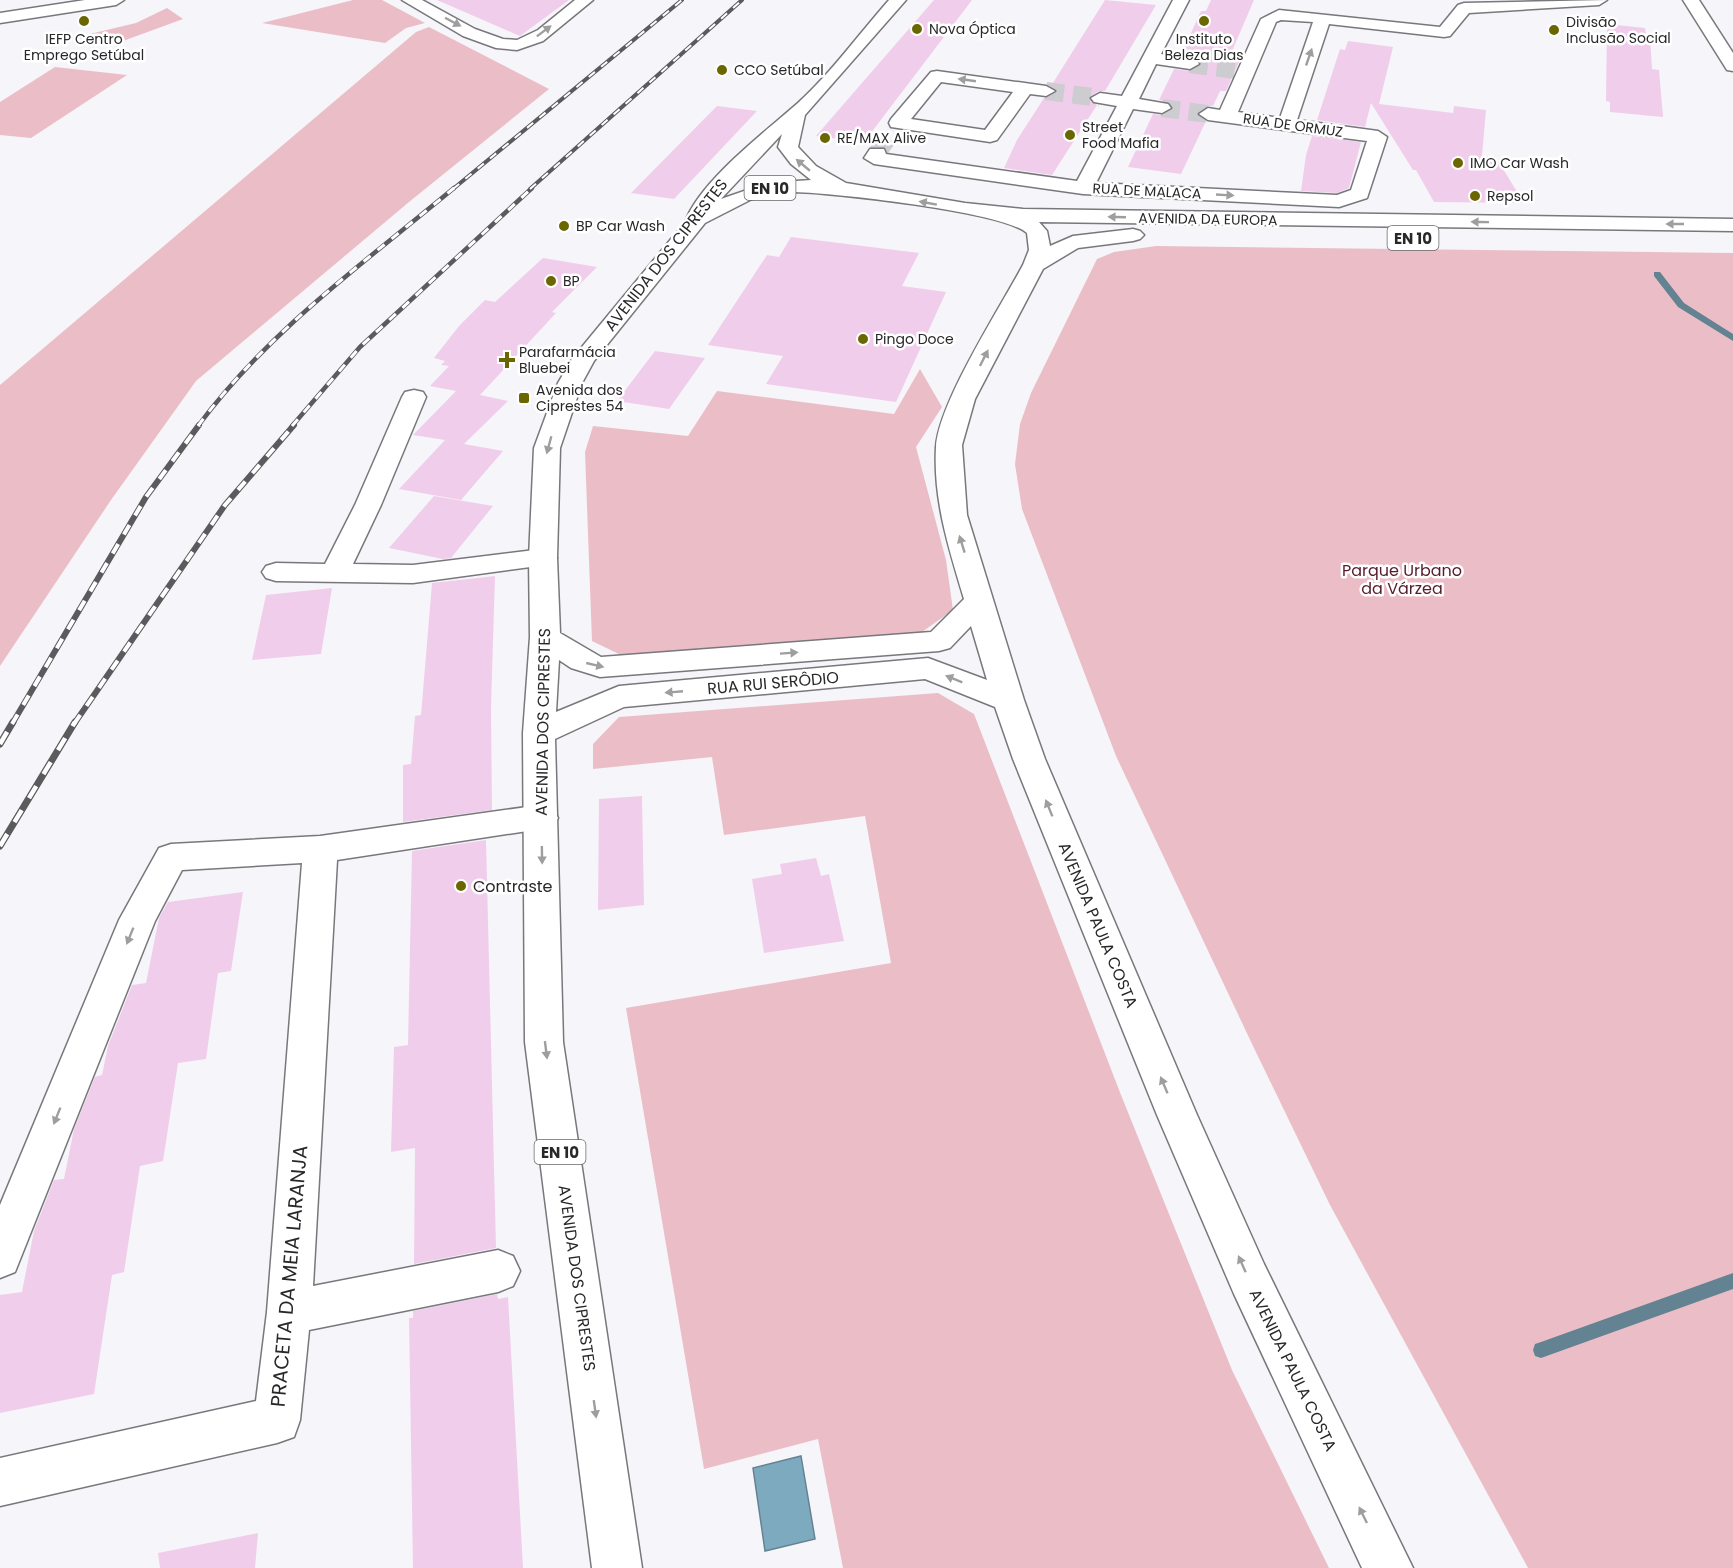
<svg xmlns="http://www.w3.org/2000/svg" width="1733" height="1568" font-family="Poppins,sans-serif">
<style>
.green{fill:#ebbec7}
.water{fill:#7eaabf;stroke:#648392;stroke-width:1.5}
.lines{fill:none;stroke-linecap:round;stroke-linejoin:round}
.stream{fill:#648392;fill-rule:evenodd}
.building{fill:#f1cdec}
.minor-tunnel{stroke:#cdccd0;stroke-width:18;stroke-dasharray:18 9;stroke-linecap:butt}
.minor-casing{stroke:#78777b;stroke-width:3}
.secondary-casing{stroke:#78777b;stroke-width:3}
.primary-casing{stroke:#78777b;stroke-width:3}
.minor{fill:#fff;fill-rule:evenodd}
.secondary{fill:#fff;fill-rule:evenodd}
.primary{fill:#fff;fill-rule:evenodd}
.rail-far3-casing{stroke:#5b5b5d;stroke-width:4}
.rail-far2-casing{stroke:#5b5b5d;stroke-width:4.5}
.rail-far1-casing{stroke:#5b5b5d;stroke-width:6}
.rail-casing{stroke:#5b5b5d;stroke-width:7}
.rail-far3{stroke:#fff;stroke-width:2;stroke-dasharray:8;stroke-linecap:butt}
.rail-far2{stroke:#fff;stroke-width:3;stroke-dasharray:9;stroke-linecap:butt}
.rail-far1{stroke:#fff;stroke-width:4;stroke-dasharray:11;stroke-linecap:butt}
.rail{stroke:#fff;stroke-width:4.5;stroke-dasharray:14;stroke-linecap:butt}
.oneway{fill:#9e9e9f}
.poi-dot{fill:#6a6700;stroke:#fff;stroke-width:2}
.labels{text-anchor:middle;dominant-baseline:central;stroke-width:5;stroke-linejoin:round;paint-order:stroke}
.far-poi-label{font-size:14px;fill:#28282a;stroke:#fff;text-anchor:start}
.far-street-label{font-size:14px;fill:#28282a;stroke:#fff}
.shield{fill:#fff;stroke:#68686a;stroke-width:1.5}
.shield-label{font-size:15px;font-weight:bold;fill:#28282a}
.street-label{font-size:16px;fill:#28282a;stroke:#fff}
.park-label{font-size:16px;fill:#551c2c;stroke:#fff}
.poi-label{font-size:16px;fill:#28282a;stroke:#fff;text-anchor:start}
.near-street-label{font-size:20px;fill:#28282a;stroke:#fff}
</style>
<rect width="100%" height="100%" fill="#f6f5f9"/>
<g class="green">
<polygon points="353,0 382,0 425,23 406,28 385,43 262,23"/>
<polygon points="167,8 183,19 123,41 73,38 136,23"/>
<polygon points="429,27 549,89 409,202 196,381 111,500 0,666 0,385 416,32"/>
<polygon points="55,67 127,75 31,138 0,135 0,102"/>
<polygon points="1156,246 1733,253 1733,1568 1528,1568 1330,1205 1253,1046 1116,756 1022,509 1015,464 1020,424 1031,393 1097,259 1114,252"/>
<polygon points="920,369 942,407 916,447 946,560 953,610 922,632 625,657 592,641 585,452 593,426 688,436 717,391 894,414"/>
<polygon points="938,693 974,714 1121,1095 1232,1370 1329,1568 843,1568 818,1439 704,1469 626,1008 891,963 865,816 724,835 712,757 593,769 593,744 619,717"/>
</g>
<polygon class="water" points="801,1456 815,1539 765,1551 753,1468"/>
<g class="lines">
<g class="stream">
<polygon points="1654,272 1660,272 1684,303 1733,334 1733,341 1678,307 1654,276"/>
<polygon points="1733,1273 1733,1289 1541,1358 1535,1356 1533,1350 1535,1344 1541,1342"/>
</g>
</g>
<g class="building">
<polygon points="437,0 569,0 520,36"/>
<polygon points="934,0 972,0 864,142 816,136"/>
<polygon points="1105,0 1156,5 1105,91 1099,91 1089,98 1097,105 1052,175 1004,168 1017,140 1044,98 1057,92 1051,86"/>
<polygon points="1211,0 1254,0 1232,51 1243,53 1226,91 1220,91 1213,106 1207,106 1197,113 1206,121 1181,174 1128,167 1153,114 1163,115 1173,108 1168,102 1159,100 1174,69 1190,71 1201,64 1196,58 1181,55 1201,11 1206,11"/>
<polygon points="1607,24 1645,28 1646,36 1650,36 1652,69 1659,70 1663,117 1610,112 1610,102 1606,101"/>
<polygon points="1348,41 1393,47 1379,104 1453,113 1454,106 1486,110 1482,156 1495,156 1524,203 1434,202 1416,170 1413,170 1371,103 1365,127 1317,120 1340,49 1345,50"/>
<polygon points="717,106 757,111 674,199 631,193"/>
<polygon points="1312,136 1361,142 1349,188 1337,193 1301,191 1306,155"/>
<polygon points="791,237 919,253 902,286 946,292 896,402 766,384 783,356 708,345 767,255 779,257"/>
<polygon points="543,258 597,267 552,312 556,313 480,395 508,401 464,444 503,451 461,500 399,489 445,440 413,435 456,391 430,386 449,366 441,365 445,361 434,358 459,326 485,300 495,302"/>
<polygon points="655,351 705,358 669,409 617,401"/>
<polygon points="434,496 493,506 451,558 443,559 389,548"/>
<polygon points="495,576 491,707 492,810 403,822 403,765 411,764 415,716 421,715 432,583"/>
<polygon points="332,588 321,654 252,660 266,595"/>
<polygon points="642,796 644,905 598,910 599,799"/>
<polygon points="486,840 496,1248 414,1264 415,1148 391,1152 394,1047 408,1045 412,851"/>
<polygon points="816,858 821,876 829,874 844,941 764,953 752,879 782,874 780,864"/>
<polygon points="243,892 231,971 218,973 206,1059 178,1063 163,1161 140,1166 124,1272 112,1275 94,1394 0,1413 0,1295 22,1292 34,1231 54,1180 64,1179 74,1129 95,1077 102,1075 108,1046 132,985 146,983 159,918 168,902"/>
<polygon points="497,1294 498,1299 508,1297 523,1568 413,1568 409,1318 413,1318 413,1311"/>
<polygon points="258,1533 255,1568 160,1568 158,1553"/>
</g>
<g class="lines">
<g class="minor-tunnel">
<polyline points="1190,64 1236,70"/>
<polyline points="1046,91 1100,98"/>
<polyline points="1162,108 1208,114"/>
<polyline points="877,153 893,131"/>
</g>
<g class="minor-casing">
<g id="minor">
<polygon points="402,0 422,0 475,29 503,39 517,40 538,30 575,0 593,0 543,41 517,50 496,48 463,36"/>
<path d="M1173 0H1189L1161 54 1196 60 1199 64 1190 69 1156 64 1139 99 1168 104 1171 108 1162 113 1133 109 1096 183 1337 195 1351 190 1367 141 1208 120 1199 114 1208 108 1220 110 1261 19 1279 10 1440 27 1458 5 1464 3 1607 0 1599 5 1469 13 1450 36 1444 37 1329 24 1297 120 1378 131 1387 137 1367 198 1339 207 1083 194 874 164 864 158 870 149H884L886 154 1077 181 1117 106 1094 102 1091 98 1100 93 1122 96ZM1281 20 1313 22 1280 118 1238 112 1276 22Z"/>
<polygon points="1683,0 1699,0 1733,53 1733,71 1727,70"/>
<path d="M937 71 1046 86 1055 91 1046 96 1030 94 997 140 990 142 891 127 889 123 891 119 931 72ZM941 82 1013 92 985 130 911 119Z"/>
<polygon points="414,390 423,392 426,397 381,505 353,564 413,565 543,549 553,552 557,558 553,564 413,583 276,581 266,578 262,572 266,566 276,563 325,564 355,505 402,397 405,392"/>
<polygon points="541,805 553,809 558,818 553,827 337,860 313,1286 498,1250 513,1256 520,1271 513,1286 498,1292 309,1330 300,1420 294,1437 277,1443 0,1506 0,1458 256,1401 267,1312 302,863 182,870 155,921 15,1272 0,1278 0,1205 119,920 159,848 171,844 320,836"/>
</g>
</g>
<g class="secondary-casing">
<polygon id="secondary" points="85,0 124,0 116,5 0,23 0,13"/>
</g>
<g class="primary-casing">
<path id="primary" d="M889 0H906L805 115 798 147 816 166 846 183 965 203 1023 209 1733 219V231L1039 222 1047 231 1050 246 1073 236 1133 229 1140 231 1144 235 1140 239 1133 241 1078 248 1043 269 975 399 962 445 967 515 1024 700 1045 759 1197 1115 1264 1264 1413 1568H1362L1234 1294 1157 1115 1013 759 995 707 925 679 624 707 555 739 563 1042 642 1568H592L525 1042 523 733 530 637 529 558 534 448 558 383 572 359 685 222C700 181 765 132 798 103 831 73 859 34 889 0ZM782 134 778 147 791 164 811 180 767 183 721 199ZM791 192C830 192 1004 212 1027 233L1029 250 1023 265C1000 308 939 402 936 447 933 500 949 549 964 599L931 632 601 657 560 633 557 558 560 448 582 383 594 361 705 223 752 199ZM971 626 987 680 928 658 619 686 556 712 559 660 571 668 600 677 939 651 950 648Z"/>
</g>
<use href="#minor" class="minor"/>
<use href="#secondary" class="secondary"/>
<use href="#primary" class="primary"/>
<g class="rail-far3-casing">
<g id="rail-far3">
<polyline points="453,189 682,0"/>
<polyline points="530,189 742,0"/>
</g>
</g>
<g class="rail-far2-casing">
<g id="rail-far2">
<path d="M198 426C267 332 365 262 454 188"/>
<polyline points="292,426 360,347 532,188"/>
</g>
</g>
<g class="rail-far1-casing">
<g id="rail-far1">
<polyline points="12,724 146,497 199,425"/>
<polyline points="74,724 225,505 294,425"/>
</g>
</g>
<g class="rail-casing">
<g id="rail">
<polyline points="0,744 13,722"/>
<polyline points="0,846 75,722"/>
</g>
</g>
<use href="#rail-far3" class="rail-far3"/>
<use href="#rail-far2" class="rail-far2"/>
<use href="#rail-far1" class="rail-far1"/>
<use href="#rail" class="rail"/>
</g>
<defs><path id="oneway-solid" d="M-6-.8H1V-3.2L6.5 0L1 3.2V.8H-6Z" transform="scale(1.5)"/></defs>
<g class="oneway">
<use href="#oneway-solid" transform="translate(453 22) rotate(28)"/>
<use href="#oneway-solid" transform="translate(544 31) rotate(-37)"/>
<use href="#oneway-solid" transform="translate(1309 57) rotate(-71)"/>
<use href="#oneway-solid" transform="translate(967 80) rotate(-172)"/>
<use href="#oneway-solid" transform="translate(803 165) rotate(-140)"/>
<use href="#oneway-solid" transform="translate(1225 195) rotate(3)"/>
<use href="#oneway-solid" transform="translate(928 203) rotate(-170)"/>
<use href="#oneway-solid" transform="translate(1117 217) rotate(-178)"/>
<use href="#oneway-solid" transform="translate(1480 222) rotate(-179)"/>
<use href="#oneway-solid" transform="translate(1675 224) rotate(-180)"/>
<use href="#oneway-solid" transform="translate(984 358) rotate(-63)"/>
<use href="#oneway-solid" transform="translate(549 445) rotate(105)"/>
<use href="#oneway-solid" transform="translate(962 544) rotate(-107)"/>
<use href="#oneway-solid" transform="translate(789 653) rotate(-4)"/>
<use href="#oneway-solid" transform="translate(595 665) rotate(13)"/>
<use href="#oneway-solid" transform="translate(954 679) rotate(-158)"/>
<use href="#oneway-solid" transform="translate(674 692) rotate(175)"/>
<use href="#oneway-solid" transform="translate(1049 808) rotate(-112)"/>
<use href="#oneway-solid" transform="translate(542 855) rotate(89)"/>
<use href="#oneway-solid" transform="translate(130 936) rotate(112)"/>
<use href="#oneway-solid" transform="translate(546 1050) rotate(83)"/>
<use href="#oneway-solid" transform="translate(1164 1085) rotate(-113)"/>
<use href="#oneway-solid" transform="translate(57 1116) rotate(112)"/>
<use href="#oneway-solid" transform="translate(1242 1264) rotate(-114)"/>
<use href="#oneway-solid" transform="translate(595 1409) rotate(82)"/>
<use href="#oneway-solid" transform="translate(1363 1515) rotate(-116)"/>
</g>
<g class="poi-dot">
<circle cx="84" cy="21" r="6"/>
<circle cx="1204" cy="21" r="6"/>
<circle cx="917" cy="29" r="6"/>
<circle cx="1554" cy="30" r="6"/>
<circle cx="722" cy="70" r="6"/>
<circle cx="1070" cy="135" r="6"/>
<circle cx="825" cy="138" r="6"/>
<circle cx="1458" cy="163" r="6"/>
<circle cx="1475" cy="196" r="6"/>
<circle cx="564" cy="226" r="6"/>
<circle cx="551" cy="281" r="6"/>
<circle cx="863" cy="339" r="6"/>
<path d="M504 351h6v6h6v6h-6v6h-6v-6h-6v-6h6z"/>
<rect x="518" y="392" width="12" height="12" rx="3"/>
<circle cx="461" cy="886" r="6"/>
</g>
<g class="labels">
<g class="far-poi-label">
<text x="1566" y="22">Divisão<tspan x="1566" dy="16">Inclusão Social</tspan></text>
<text x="929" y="29">Nova Óptica</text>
<text x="84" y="39" text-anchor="middle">IEFP Centro<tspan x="84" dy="16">Emprego Setúbal</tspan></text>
<text x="1204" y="39" text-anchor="middle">Instituto<tspan x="1204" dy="16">Beleza Dias</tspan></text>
<text x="734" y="70">CCO Setúbal</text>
<text x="1082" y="127">Street<tspan x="1082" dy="16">Food Mafia</tspan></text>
<text x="837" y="138">RE/MAX Alive</text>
<text x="1470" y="163">IMO Car Wash</text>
<text x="1487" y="196">Repsol</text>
<text x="576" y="226">BP Car Wash</text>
<text x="563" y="281">BP</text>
<text x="875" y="339">Pingo Doce</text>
<text x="519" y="352">Parafarmácia<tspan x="519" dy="16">Bluebei</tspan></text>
<text x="536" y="390">Avenida dos<tspan x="536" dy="16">Ciprestes 54</tspan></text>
</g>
<g class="far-street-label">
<text transform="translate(1293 125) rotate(8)">RUA DE ORMUZ</text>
<text transform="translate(1147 191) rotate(3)">RUA DE MALACA</text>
<text transform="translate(1208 219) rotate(1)">AVENIDA DA EUROPA</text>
</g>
<g class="shield">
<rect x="744.5" y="176" width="51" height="24" rx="4.5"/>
<rect x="1387.5" y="226" width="51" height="24" rx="4.5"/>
<rect x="534.5" y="1140" width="51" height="24" rx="4.5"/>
</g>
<g class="shield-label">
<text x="770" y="188">EN 10</text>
<text x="1413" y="238">EN 10</text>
<text x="560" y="1152">EN 10</text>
</g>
<g class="street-label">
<text transform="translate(666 255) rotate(-52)">AVENIDA DOS CIPRESTES</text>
<text transform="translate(773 683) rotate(-5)">RUA RUI SERÔDIO</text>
<text transform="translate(543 722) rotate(-89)">AVENIDA DOS CIPRESTES</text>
<text transform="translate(1098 925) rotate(67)">AVENIDA PAULA COSTA</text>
<text transform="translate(577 1278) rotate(82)">AVENIDA DOS CIPRESTES</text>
<text transform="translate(1293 1370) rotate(64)">AVENIDA PAULA COSTA</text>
</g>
<g class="park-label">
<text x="1402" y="570">Parque Urbano<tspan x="1402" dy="18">da Várzea</tspan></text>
</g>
<g class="poi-label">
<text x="473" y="886">Contraste</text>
</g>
<g class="near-street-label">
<text transform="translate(289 1276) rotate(-85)">PRACETA DA MEIA LARANJA</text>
</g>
</g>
</svg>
